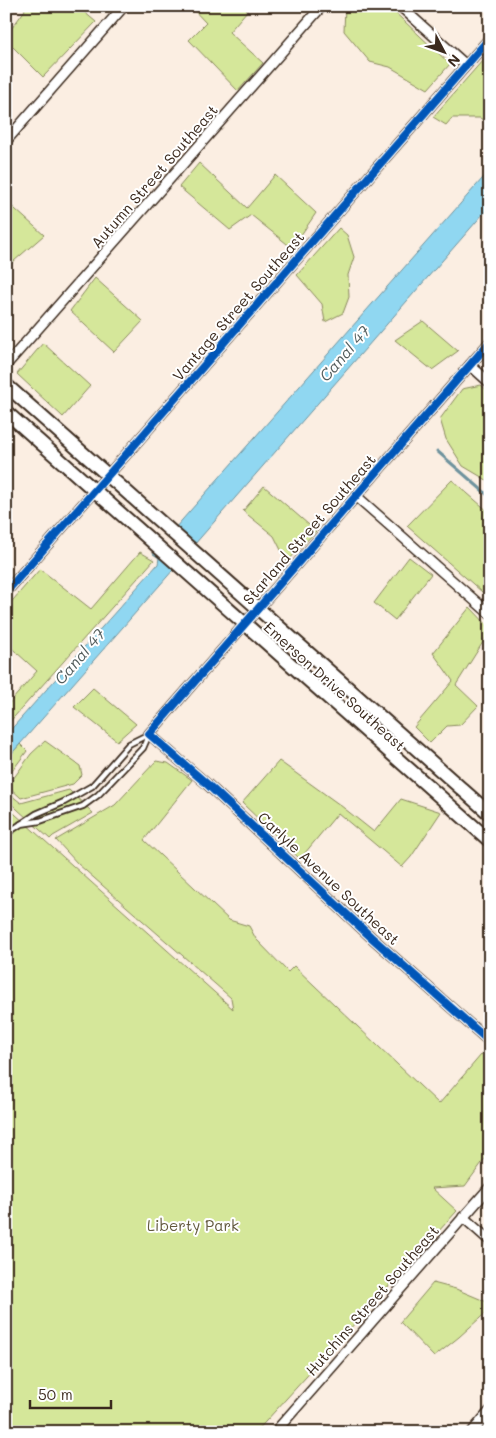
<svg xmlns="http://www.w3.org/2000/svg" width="496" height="1438" font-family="Mali,sans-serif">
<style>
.green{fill:#d5e79a;stroke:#88885c}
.water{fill:#90d7f1;stroke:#6e929d}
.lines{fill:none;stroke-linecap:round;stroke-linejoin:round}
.stream{stroke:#6e929d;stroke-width:3}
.lane-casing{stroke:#3b2a1e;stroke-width:8}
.street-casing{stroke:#3b2a1e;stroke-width:12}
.secondary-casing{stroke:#3b2a1e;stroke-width:16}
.lane{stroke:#fff;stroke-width:4.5}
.street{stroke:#fff;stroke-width:9}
.secondary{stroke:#fff;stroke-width:12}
.cycleway-casing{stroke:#fff;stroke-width:11}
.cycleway{stroke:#0057b8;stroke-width:8}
.labels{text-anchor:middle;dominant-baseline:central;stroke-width:4;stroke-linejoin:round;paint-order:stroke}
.street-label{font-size:15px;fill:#3b2a1e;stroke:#fff}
.park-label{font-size:15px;fill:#62593d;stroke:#fff}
.water-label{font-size:16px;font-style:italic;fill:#545e5d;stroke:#fff}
</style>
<rect width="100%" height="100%" fill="#fbeee2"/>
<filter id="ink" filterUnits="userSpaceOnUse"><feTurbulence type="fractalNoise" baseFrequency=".02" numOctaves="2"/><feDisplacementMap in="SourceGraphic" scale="10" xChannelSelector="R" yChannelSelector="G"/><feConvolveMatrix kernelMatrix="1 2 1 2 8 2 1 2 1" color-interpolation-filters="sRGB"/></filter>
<g filter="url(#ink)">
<g class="green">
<polygon points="23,6 77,6 96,22 43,77 6,40 6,36 25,10"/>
<polygon points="190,6 246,6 247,11 229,32 263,63 238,91 189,40 206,23"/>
<polygon points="345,6 388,6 450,64 428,89 390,67 370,62 344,31"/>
<polygon points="490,52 490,124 480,118 452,118 446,125 433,117"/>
<polygon points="199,163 247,208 275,175 316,213 292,248 251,215 230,230 179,187"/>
<polygon points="6,201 44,235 6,268"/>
<polygon points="339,228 347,235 354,257 348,275 349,297 343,313 325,322 322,304 297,275"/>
<polygon points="95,278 143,321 114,352 70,311"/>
<polygon points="423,321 458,351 432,370 395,340"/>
<polygon points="43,343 90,386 63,417 17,374"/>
<polygon points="481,385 490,393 490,482 463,466 446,439 440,419 462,389"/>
<polygon points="452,480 490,513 490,599 407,526"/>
<polygon points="264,486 316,531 287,562 274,536 243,511"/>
<polygon points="140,552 154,560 6,726 6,707 37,671 6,643 6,608 40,569 91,609"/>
<polygon points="409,557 431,574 395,620 374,603"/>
<polygon points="470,607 490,628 490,631 456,685 478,706 460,725 447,726 430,743 414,727 453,681 433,653"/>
<polygon points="93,688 136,724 117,741 74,707"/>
<polygon points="45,741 80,766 82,775 73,784 21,798 8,786 31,754"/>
<polygon points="20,744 27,751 6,779 6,760"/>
<polygon points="156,761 168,763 192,780 144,840 229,920 249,926 256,939 288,972 294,966 439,1104 487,1048 490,1051 490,1152 465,1186 432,1188 457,1211 256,1432 6,1432 6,806 233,1009 231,998 78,864 56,840 115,805"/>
<polygon points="279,761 340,805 374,832 401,799 441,812 411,857 402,867 338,813 300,859 242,803"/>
<polygon points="69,790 93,813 53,836 50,839 6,799 6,791 21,803"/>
<polygon points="433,1283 456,1289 487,1302 490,1298 490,1309 459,1337 434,1357 400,1322"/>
</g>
<g class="water">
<polygon points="490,170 490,206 194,545 175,528"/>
<polygon points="154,552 174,569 6,760 6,735 158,564 159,558 153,554"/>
</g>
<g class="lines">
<polyline class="stream" points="437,451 490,497"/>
<g class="lane-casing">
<g id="lane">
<polyline points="21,824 40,821 83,806 98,795 143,748 149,734"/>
<polyline points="6,834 36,814 64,802 92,786 129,744 149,734"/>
</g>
</g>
<g class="street-casing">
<g id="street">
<polyline points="400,6 466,65"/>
<polyline points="6,141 124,6"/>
<polyline points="490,342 149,734 207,784 371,937 490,1042"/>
<polyline points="6,365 322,6"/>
<polyline points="470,365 490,383"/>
<polyline points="355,495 490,614"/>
<polyline points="6,592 490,38"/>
<polyline points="463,1217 490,1241"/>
<polyline points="275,1432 490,1187"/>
<polyline points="472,1432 490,1411"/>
</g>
</g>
<g class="secondary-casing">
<g id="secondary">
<polyline points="6,385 490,814"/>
<polyline points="6,412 490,841"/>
</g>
</g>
<use href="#lane" class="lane"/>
<use href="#street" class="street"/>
<use href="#secondary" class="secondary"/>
<g class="cycleway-casing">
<g id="cycleway">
<polyline points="490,342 149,734 207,784 371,937 490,1042"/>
<polyline points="6,592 490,38"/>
</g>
</g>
<use href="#cycleway" class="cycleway"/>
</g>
</g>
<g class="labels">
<g class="street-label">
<text transform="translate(154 176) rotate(-49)">Autumn Street Southeast</text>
<text transform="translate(238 306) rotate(-49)">Vantage Street Southeast</text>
<text transform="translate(309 529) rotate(-49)">Starland Street Southeast</text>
<text transform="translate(335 686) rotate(42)">Emerson Drive Southeast</text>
<text transform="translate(329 878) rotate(43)">Carlyle Avenue Southeast</text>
<text transform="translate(372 1300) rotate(-49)">Hutchins Street Southeast</text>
</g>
<g class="park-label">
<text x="193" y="1225">Liberty Park</text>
</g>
<g class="water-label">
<text transform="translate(344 353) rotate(-49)">Canal 47</text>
<text transform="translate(79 656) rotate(-49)">Canal 47</text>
</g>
</g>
<rect width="496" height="1438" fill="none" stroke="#fff" stroke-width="25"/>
<rect x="12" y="12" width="471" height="1413" fill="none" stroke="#3b2a1e" stroke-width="2" filter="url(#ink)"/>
<g transform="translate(444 52) rotate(131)" stroke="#ffffff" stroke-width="4" paint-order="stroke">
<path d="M0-4L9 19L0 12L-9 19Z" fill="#3b2a1e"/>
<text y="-8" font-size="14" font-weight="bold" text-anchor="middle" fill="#3b2a1e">N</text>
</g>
<path d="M30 1400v8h81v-8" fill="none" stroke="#3b2a1e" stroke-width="2.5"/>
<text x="38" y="1400" font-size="15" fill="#3b2a1e" stroke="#ffffff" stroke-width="4" paint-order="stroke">50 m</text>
</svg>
